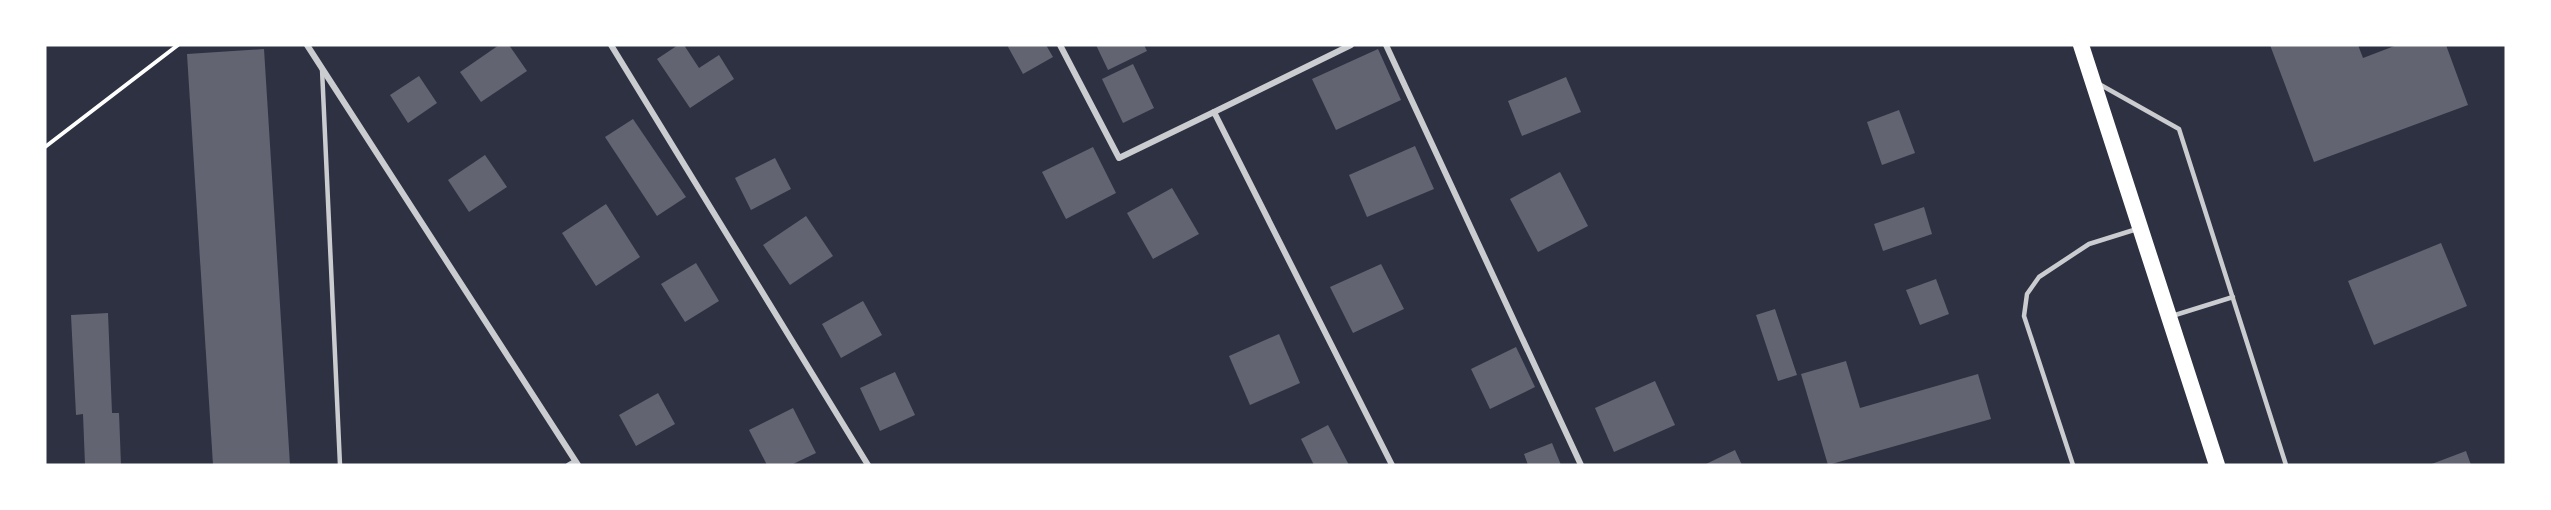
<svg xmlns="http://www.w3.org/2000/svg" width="2551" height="510" font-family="Lato,sans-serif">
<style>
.building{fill:#626471}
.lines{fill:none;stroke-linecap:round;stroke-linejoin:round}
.path{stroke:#fff;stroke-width:4}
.service{stroke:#caccd0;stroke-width:4.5}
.minor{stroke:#caccd0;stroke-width:6}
.trunk{stroke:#fff;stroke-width:16}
</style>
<rect width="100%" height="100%" fill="#2d3142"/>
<g class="building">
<polygon points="499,45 509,45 527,71 481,102 460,72"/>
<polygon points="678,45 684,45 699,68 719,55 734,79 690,108 657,59"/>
<polygon points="1007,45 1046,45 1053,57 1023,74"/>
<polygon points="1096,45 1144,45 1147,51 1108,70"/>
<polygon points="2270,45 2358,45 2363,58 2397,45 2446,45 2468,105 2314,162"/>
<polygon points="264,49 290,465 213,465 187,54"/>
<polygon points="1378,49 1401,100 1336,130 1312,79"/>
<polygon points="1133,64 1154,108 1123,123 1102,79"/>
<polygon points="419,76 437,103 408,123 390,95"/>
<polygon points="1566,77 1581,112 1522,136 1508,101"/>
<polygon points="1899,110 1915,153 1882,165 1867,122"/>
<polygon points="633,119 686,197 657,216 605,137"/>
<polygon points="1415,146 1434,189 1367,217 1349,175"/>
<polygon points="1093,147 1116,193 1066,219 1042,172"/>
<polygon points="485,155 507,187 469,212 448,180"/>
<polygon points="775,158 791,189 751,210 735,178"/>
<polygon points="1560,172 1588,226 1538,252 1510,199"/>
<polygon points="1172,188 1199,234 1153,259 1127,213"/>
<polygon points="606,204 640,257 596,286 562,233"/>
<polygon points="1924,207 1932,234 1883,251 1874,224"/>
<polygon points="806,216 833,256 790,285 763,245"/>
<polygon points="2441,243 2467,306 2374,345 2348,281"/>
<polygon points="696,263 719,301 685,322 661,284"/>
<polygon points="1381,264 1404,309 1353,333 1330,287"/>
<polygon points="1936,279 1949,314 1920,325 1906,290"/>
<polygon points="863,301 882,335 841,358 822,324"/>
<polygon points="1775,309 1797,375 1778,381 1756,315"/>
<polygon points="108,313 112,413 119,413 121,465 85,465 83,414 76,415 71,315"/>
<polygon points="1279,334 1300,383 1250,405 1229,356"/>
<polygon points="1516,347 1535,387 1490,409 1471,369"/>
<polygon points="1846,361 1860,408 1978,374 1991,419 1828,465 1801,374"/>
<polygon points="895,372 915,415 880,431 860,388"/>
<polygon points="1655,381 1675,425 1614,452 1595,408"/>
<polygon points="658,393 675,424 636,446 619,415"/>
<polygon points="793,408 816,453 791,465 767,465 749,430"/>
<polygon points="1328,425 1349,465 1314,465 1301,439"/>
<polygon points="1552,443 1561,465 1528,465 1524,454"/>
<polygon points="1735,450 1742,465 1704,465"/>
<polygon points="2466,451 2471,465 2429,465"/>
</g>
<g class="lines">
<polyline class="path" points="45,147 178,45"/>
<g class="service">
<polyline points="322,69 340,465"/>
<polyline points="2099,84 2179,129 2286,465"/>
<polyline points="2172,316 2233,297"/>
<polyline points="568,465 575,461"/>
<polyline points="2073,465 2024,316 2027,294 2039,277 2089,244 2137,229"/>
</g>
<g class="minor">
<polyline points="307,45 578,465"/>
<polyline points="611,45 868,465"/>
<polyline points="1060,45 1119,158 1214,112 1392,465"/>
<polyline points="1386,45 1581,465"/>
<polyline points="1214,112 1351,45"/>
</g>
<polyline class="trunk" points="2081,45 2217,465"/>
</g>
<rect width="2551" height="510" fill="none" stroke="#ffffff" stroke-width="93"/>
</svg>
